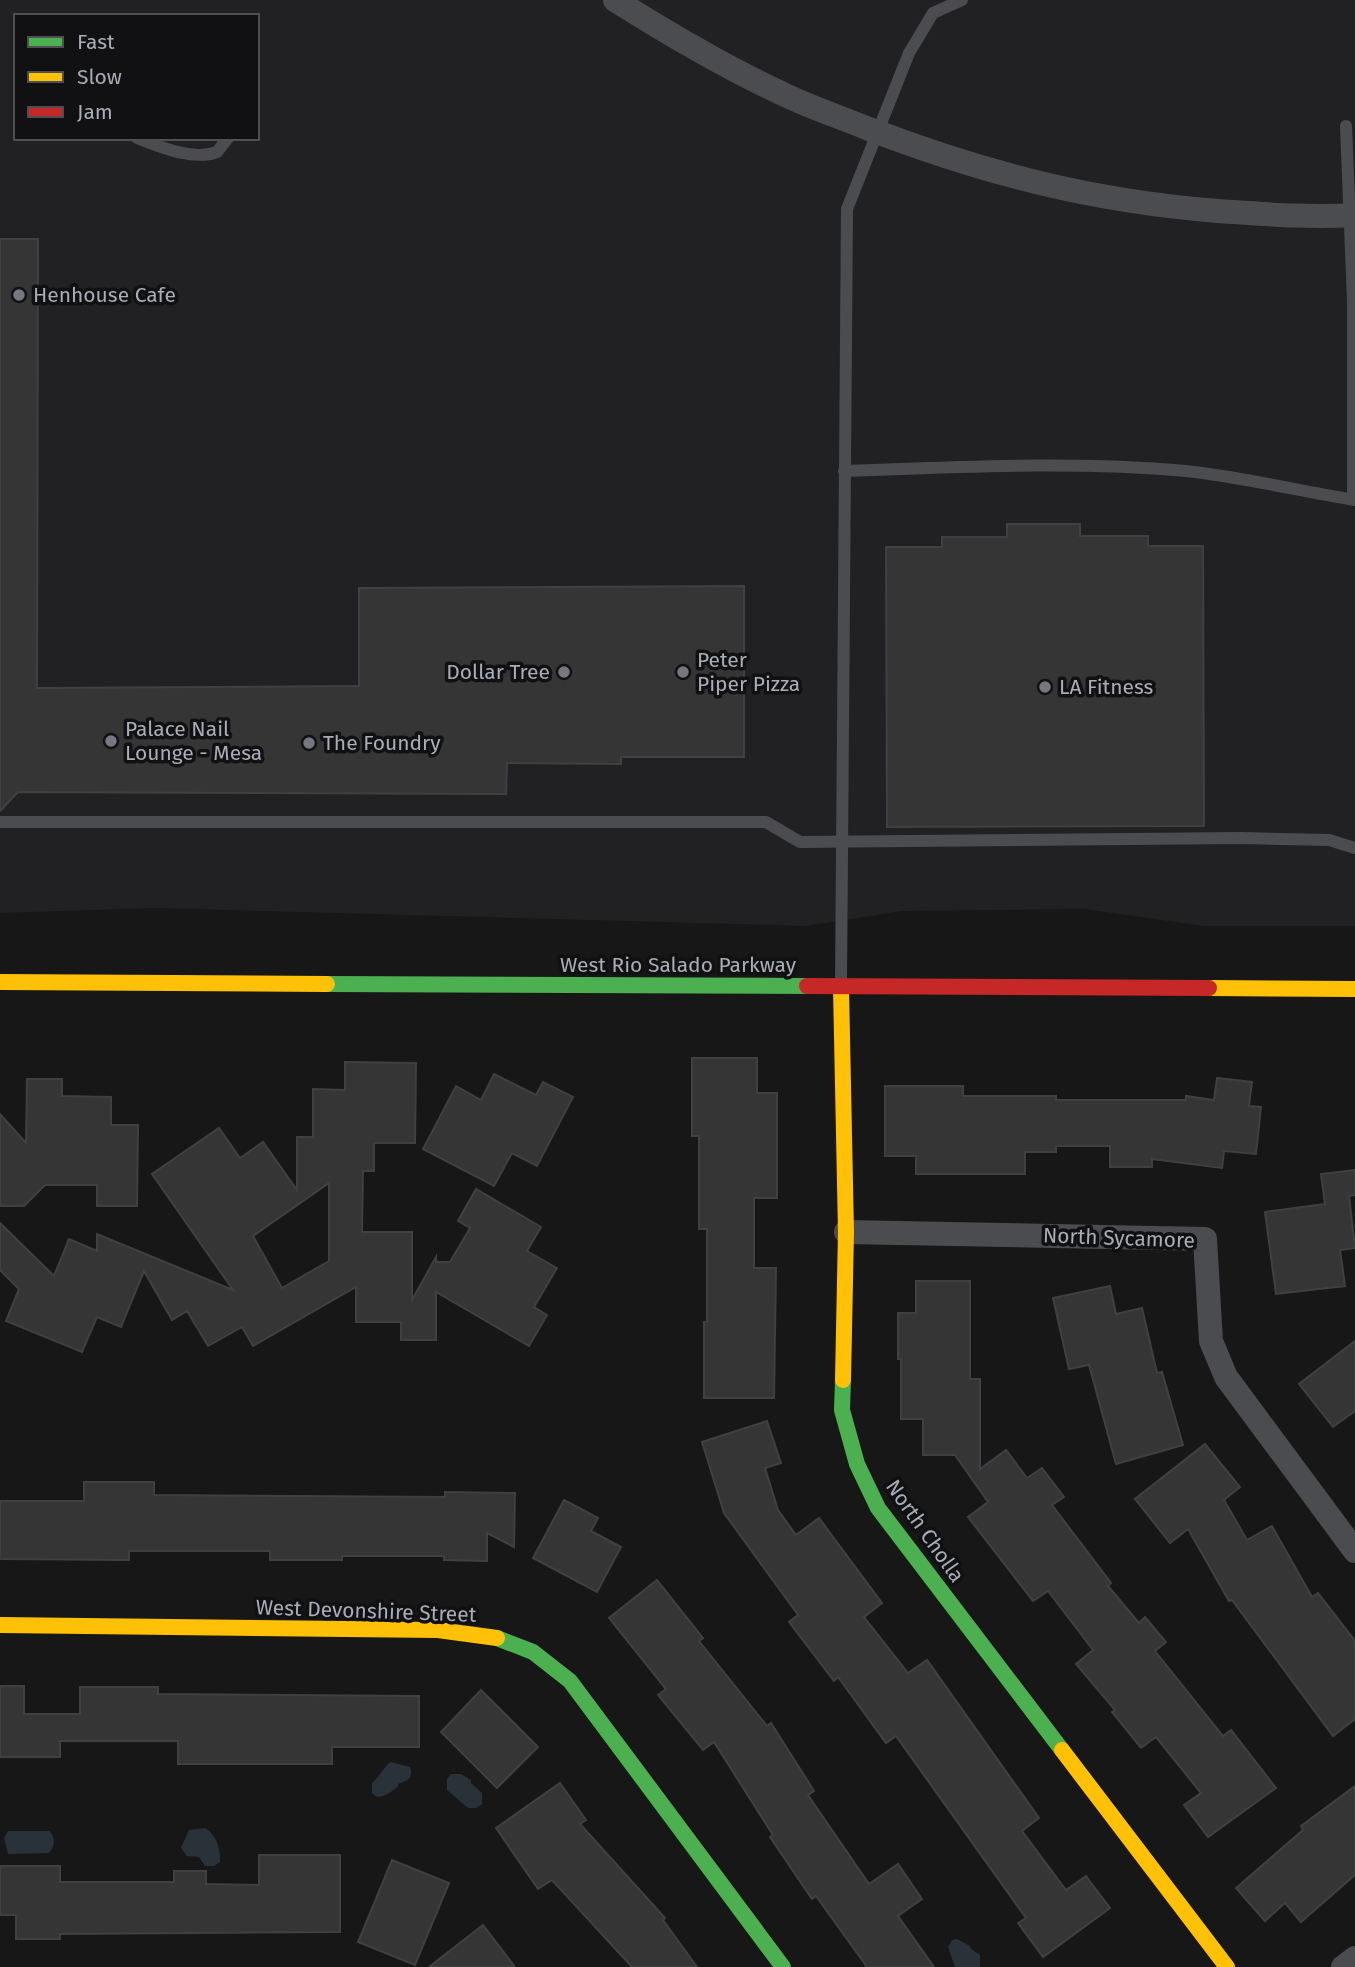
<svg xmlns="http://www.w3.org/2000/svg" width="1355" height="1967" font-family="'Fira Sans',sans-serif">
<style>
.built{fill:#212123;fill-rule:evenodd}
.water{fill:#2a3239}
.building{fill:#353536;stroke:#3f4043;stroke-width:2;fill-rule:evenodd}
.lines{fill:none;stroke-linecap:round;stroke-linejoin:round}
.lane{stroke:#4b4c50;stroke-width:12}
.street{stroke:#4b4c50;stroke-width:24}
.fast{stroke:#4caf50;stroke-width:16}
.slow{stroke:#ffc107;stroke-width:16}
.jam{stroke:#c62828;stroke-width:16}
.poi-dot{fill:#757880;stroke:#111113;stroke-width:2.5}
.labels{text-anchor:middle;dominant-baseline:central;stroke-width:7;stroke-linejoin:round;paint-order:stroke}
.poi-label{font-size:21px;fill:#a8adb8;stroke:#111113;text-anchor:start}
.street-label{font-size:21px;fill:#a8adb8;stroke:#111113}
</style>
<rect width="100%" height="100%" fill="#171717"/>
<path class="built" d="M0 0H1355V926H1204L1084 909 902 911 806 926 156 908 0 913ZM16 16H257V138H16Z"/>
<g class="water">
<path d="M391 1762 410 1767C414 1778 407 1781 398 1784V1787C392 1791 385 1797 377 1797L372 1793V1783C379 1777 386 1764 391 1762Z"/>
<polygon points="451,1774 461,1774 471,1780 471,1783 482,1793 482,1804 476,1808 468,1808 447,1790 447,1779"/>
<path d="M205 1828C216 1833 221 1851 220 1862L214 1866H205L199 1857 187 1856 181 1848 189 1830Z"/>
<path d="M8 1831H49C56 1837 55 1846 49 1853L8 1854 4 1838Z"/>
<polygon points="957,1939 970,1946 971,1949 980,1955 980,1967 955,1967 948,1947 952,1940"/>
</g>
<g class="building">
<polygon points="0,239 38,239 37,688 359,686 359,588 744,586 744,757 621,757 621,764 507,763 506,794 18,792 0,811"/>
<polygon points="1007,524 1080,524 1080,536 1148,536 1148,546 1203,546 1204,826 887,827 886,547 942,547 942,537 1007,537"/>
<polygon points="692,1058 757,1058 757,1093 777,1093 777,1198 754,1198 754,1268 776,1268 774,1398 704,1398 704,1322 707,1322 707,1229 699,1229 699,1136 692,1136"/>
<path d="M345 1062 416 1063 415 1143H374V1171H363L362 1232H412V1300L436 1257V1262H450L470 1228 458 1221 476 1189 541 1227 527 1251 557 1268 534 1307 547 1315 529 1346 436 1292V1340H401V1322H356V1287L253 1346 242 1327 208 1346 187 1311 172 1320 144 1271 121 1327 97 1317 82 1352 6 1321 19 1289 0 1270V1223L54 1276 69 1239 97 1251V1234L233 1290 152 1174 219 1128 240 1158 263 1142 297 1190V1137H313V1089L345 1090ZM329 1183V1261L282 1288 253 1236Z"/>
<polygon points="494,1074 536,1095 543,1082 573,1097 537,1166 512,1153 494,1186 423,1149 456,1086 481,1100"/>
<polygon points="1217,1078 1252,1082 1249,1106 1261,1107 1256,1154 1224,1151 1222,1168 1152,1159 1152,1167 1110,1167 1110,1146 1056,1146 1056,1152 1025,1152 1025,1174 916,1174 916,1156 885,1156 885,1086 963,1086 963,1096 1056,1096 1056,1100 1186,1100 1186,1096 1214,1100"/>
<polygon points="27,1079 62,1079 62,1096 111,1097 111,1125 138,1125 137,1206 97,1206 97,1185 45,1185 24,1206 0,1206 0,1114 26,1143"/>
<polygon points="1355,1170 1355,1195 1349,1196 1355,1248 1340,1250 1345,1286 1276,1294 1265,1212 1325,1204 1321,1174"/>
<polygon points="916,1281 970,1281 970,1379 980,1379 980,1469 1006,1450 1027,1478 1042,1468 1064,1497 1052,1505 1111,1583 1108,1586 1139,1623 1145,1617 1166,1642 1155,1651 1223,1736 1231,1730 1276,1788 1208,1837 1184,1805 1201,1793 1156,1737 1141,1748 1112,1712 1115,1710 1076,1664 1093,1650 1048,1591 1033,1601 968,1517 988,1502 955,1455 923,1455 923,1419 901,1419 901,1359 898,1359 898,1313 916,1313"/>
<polygon points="1110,1286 1116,1314 1142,1308 1157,1373 1162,1372 1183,1445 1116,1464 1089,1365 1069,1369 1053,1298"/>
<polygon points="1355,1341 1355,1411 1333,1427 1299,1384"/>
<polygon points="767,1421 781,1463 765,1468 778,1510 796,1535 819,1518 882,1603 864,1617 908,1673 927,1660 1039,1818 1022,1831 1066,1890 1086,1876 1110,1908 1043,1957 1018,1923 1026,1918 896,1736 886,1743 838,1677 834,1681 789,1622 798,1615 724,1513 702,1442"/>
<polygon points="1205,1444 1240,1487 1224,1500 1247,1540 1272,1526 1312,1597 1318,1593 1355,1641 1355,1719 1333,1736 1232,1600 1229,1601 1188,1529 1170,1543 1135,1499"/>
<polygon points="84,1482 154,1482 154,1495 445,1497 445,1492 515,1493 514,1547 487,1533 487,1561 444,1560 444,1556 342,1556 342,1560 270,1560 270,1551 129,1551 129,1560 0,1559 0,1501 84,1501"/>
<polygon points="564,1500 598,1518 591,1531 621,1547 597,1592 533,1558"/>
<polygon points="657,1580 703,1638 699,1641 767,1726 771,1723 814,1791 808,1795 869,1884 898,1864 922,1899 898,1916 934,1967 867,1967 816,1896 812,1899 770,1837 773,1835 714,1742 703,1750 658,1695 666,1689 609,1618"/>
<polygon points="0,1686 24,1686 24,1714 80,1714 80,1687 158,1687 158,1694 419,1696 419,1747 332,1747 332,1764 178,1764 178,1741 60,1741 60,1757 0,1757"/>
<polygon points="481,1690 538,1747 497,1788 441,1732"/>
<polygon points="560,1783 586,1820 580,1824 665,1918 663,1920 697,1967 632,1967 552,1880 538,1889 496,1828"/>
<polygon points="1355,1786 1355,1875 1301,1922 1285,1903 1265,1921 1236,1888 1303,1830 1301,1826"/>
<polygon points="259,1855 340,1855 340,1932 60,1934 60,1939 16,1939 16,1915 0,1915 0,1866 60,1866 60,1882 174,1882 174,1871 206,1871 206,1884 259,1885"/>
<polygon points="392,1860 449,1883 415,1965 358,1942"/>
<polygon points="483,1925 515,1967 429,1967"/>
</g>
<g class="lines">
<g class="lane">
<polyline points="1346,126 1353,301 1353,499"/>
<path d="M137 138C161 147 192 161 217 152L228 138"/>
<path d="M844 471C957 467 1074 461 1186 471 1243 477 1298 491 1355 500"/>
<polyline points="0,822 766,822 800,842 1242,838 1329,840 1355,848"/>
<polyline points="841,984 847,209 909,53 933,13 962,0"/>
</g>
<g class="street">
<path d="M615 0C669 34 723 66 781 93 809 107 840 117 869 129 987 174 1092 201 1218 211 1263 214 1309 218 1355 215"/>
<polyline points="846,1232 1205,1239 1211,1341 1226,1377 1355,1551"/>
<polyline points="1343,1967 1355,1958"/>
</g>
<g class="fast">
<polyline points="327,984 807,986"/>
<polyline points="843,1380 842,1410 857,1464 878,1508 1062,1750"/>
<polyline points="497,1638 533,1652 570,1681 783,1967"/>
</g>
<g class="slow">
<polyline points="0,982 327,984"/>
<polyline points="841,987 846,1232 843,1380"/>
<polyline points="1209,988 1355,989"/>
<polyline points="0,1625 438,1630 497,1638"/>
<polyline points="1062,1750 1227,1967"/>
</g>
<polyline class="jam" points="807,986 1209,988"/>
</g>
<g class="poi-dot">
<circle cx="19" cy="295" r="7"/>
<circle cx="564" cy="672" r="7"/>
<circle cx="683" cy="672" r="7"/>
<circle cx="1045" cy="687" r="7"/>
<circle cx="111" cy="741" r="7"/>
<circle cx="309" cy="743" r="7"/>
</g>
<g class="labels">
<g class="poi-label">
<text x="33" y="295">Henhouse Cafe</text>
<text x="697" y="660">Peter<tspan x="697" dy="24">Piper Pizza</tspan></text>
<text x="550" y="672" text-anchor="end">Dollar Tree</text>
<text x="1059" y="687">LA Fitness</text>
<text x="125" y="729">Palace Nail<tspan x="125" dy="24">Lounge - Mesa</tspan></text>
<text x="323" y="743">The Foundry</text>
</g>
<g class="street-label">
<text x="678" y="965">West Rio Salado Parkway</text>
<text transform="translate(1119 1238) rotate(2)">North Sycamore</text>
<text transform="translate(925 1531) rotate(55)">North Cholla</text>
<text transform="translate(366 1611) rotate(2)">West Devonshire Street</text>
</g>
</g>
<rect x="14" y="14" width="245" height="126" fill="#111113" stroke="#4d4f55" stroke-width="2"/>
<rect x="28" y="37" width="35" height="10" fill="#4caf50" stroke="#4d4f55" stroke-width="2"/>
<text x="77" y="49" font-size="21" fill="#a8adb8">Fast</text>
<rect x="28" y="72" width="35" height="10" fill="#ffc107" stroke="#4d4f55" stroke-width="2"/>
<text x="77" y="84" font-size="21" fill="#a8adb8">Slow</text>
<rect x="28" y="107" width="35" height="10" fill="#c62828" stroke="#4d4f55" stroke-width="2"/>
<text x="77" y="119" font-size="21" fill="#a8adb8">Jam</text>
</svg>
